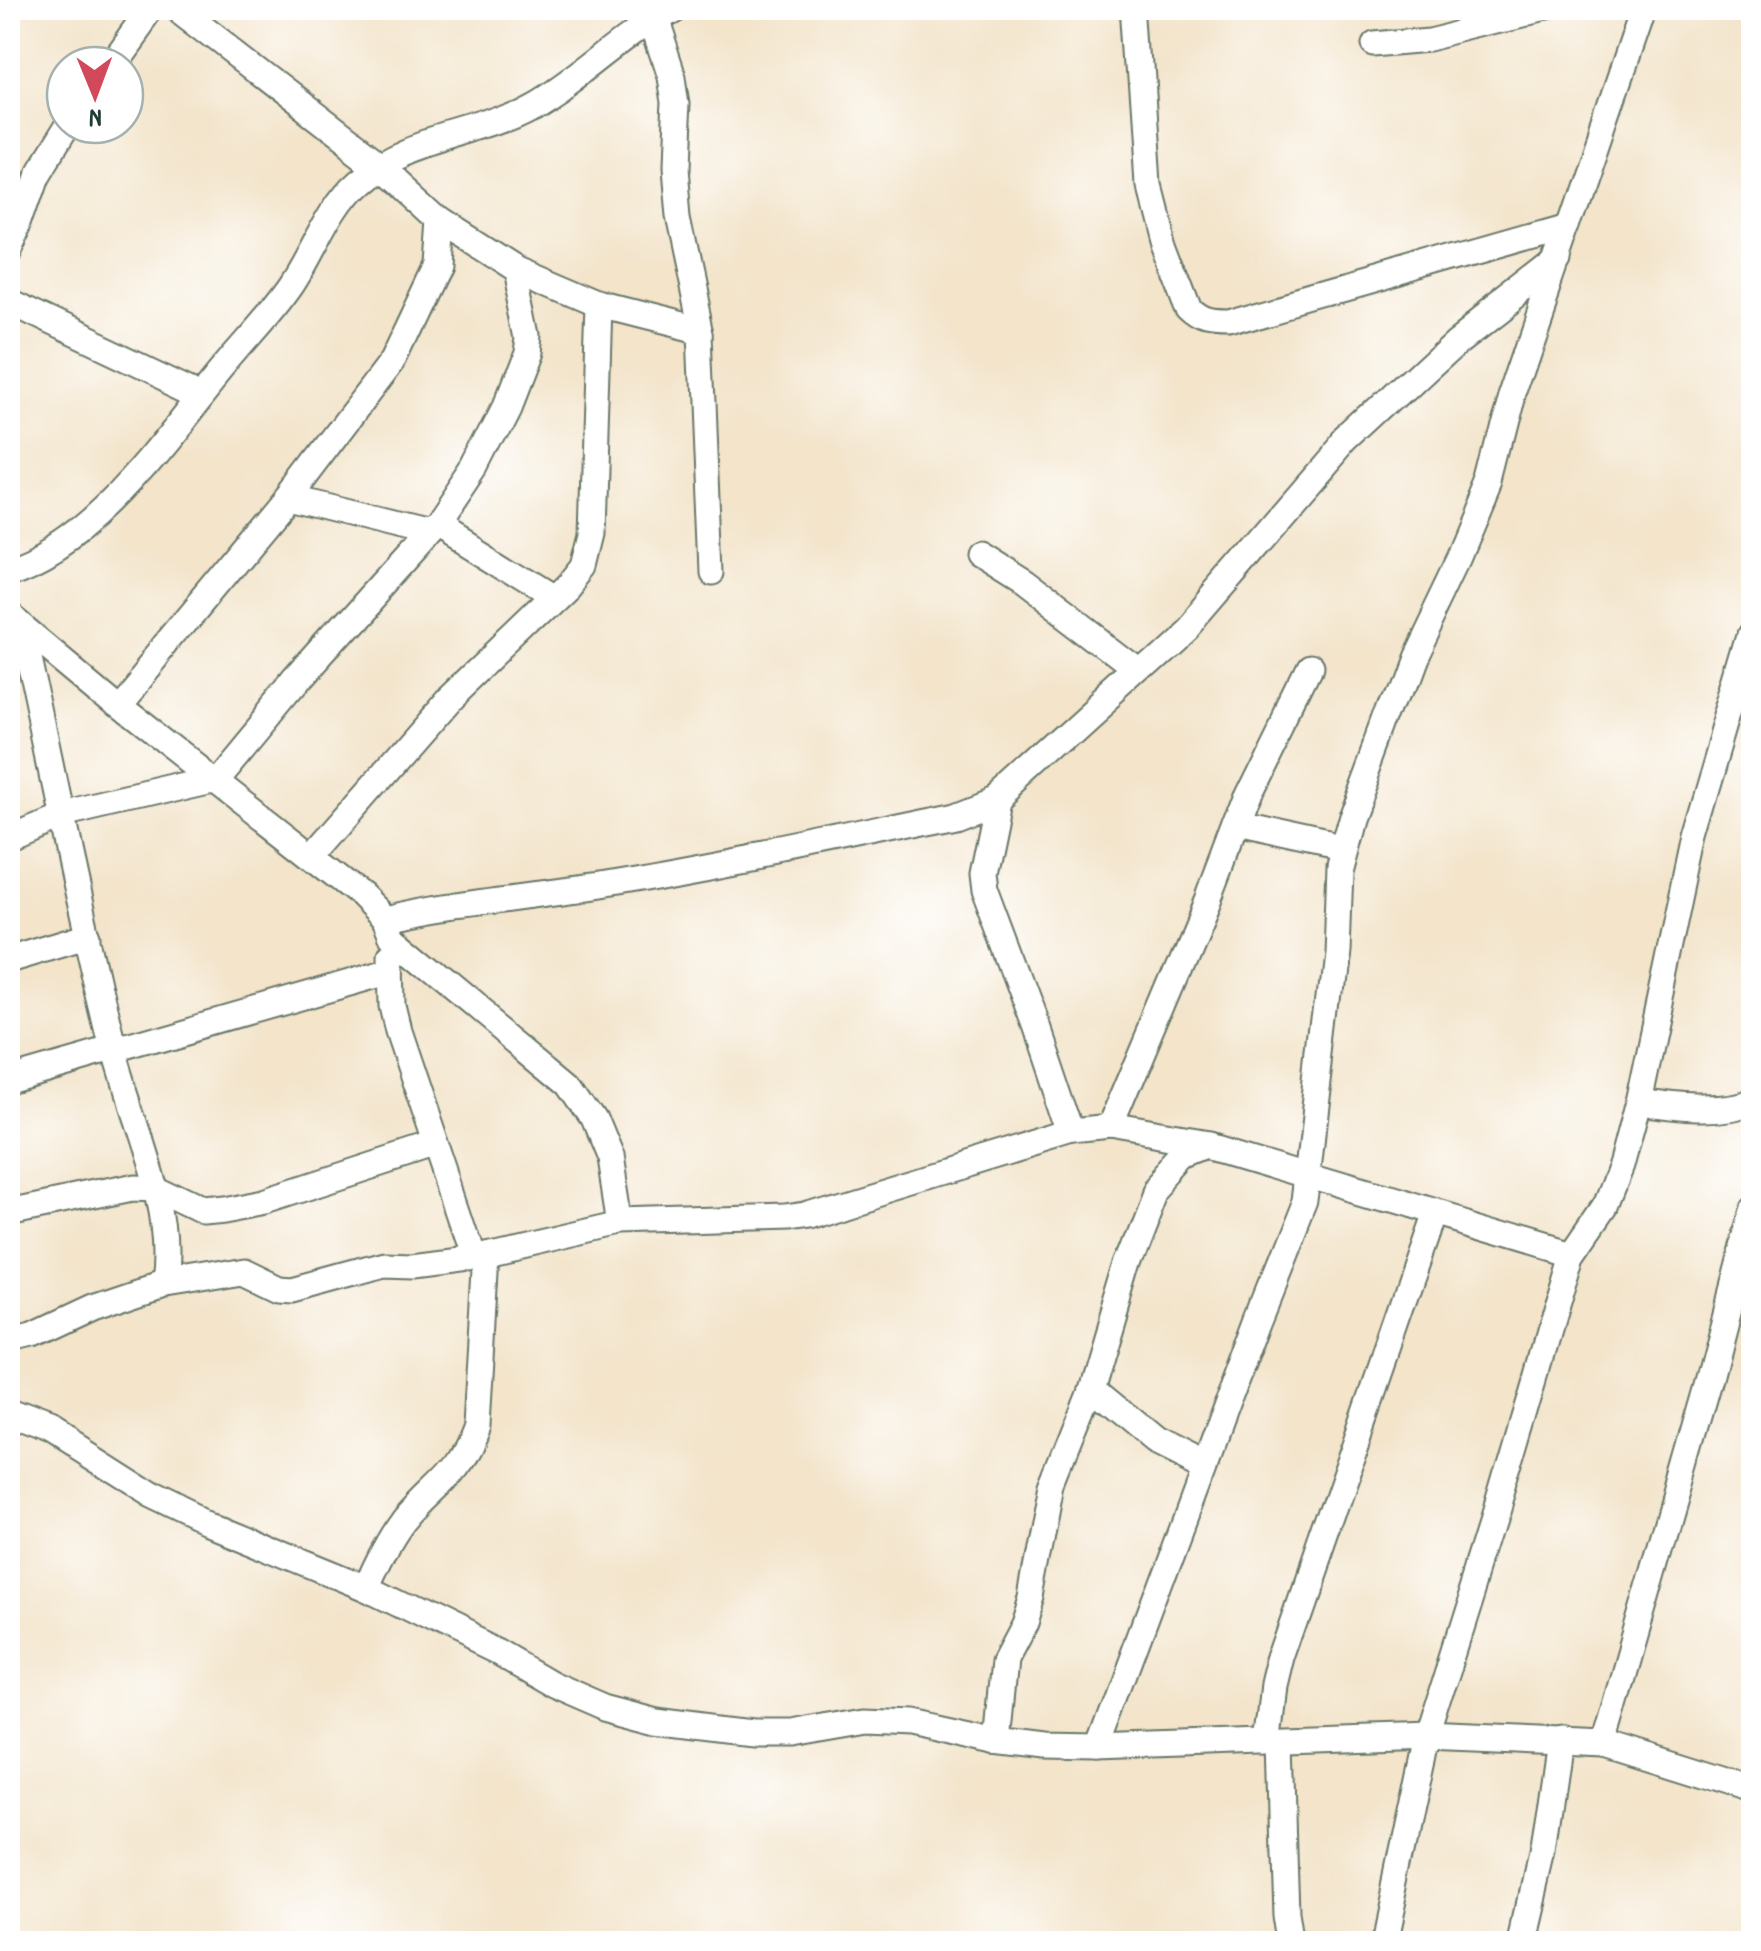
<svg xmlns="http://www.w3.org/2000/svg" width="1761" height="1951" font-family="Dekko,sans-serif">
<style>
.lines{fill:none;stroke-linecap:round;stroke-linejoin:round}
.minor-casing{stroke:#697768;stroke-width:29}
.minor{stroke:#fff;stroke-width:25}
</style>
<rect width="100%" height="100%" fill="#fff"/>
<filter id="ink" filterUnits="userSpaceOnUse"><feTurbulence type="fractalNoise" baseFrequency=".01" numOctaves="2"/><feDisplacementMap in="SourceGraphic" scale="20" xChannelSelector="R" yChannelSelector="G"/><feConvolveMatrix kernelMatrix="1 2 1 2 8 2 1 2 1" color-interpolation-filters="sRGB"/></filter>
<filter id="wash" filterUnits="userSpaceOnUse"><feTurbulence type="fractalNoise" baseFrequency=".0048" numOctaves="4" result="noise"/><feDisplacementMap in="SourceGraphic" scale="40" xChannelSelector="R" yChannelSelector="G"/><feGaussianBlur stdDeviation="2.25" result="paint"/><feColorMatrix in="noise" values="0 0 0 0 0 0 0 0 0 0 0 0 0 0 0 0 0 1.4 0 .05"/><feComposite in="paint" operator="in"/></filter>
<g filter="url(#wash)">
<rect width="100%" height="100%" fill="#f3e4ca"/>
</g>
<g filter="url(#ink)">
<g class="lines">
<g class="minor-casing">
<g id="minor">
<polyline points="176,8 379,165 440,221 515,269 599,305 701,331"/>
<path d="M1136 8 1148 185 1162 239 1189 310C1201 322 1211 323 1228 323L1569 226"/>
<polyline points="653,17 672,75 676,104 673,171 677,218 701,331 711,571"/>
<polyline points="1372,44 1429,39 1555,8"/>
<polyline points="110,65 151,8"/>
<polyline points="8,250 22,221 39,172 68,125"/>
<polyline points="8,301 202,393"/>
<polyline points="288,498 429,533"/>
<polyline points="437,525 553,597"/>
<polyline points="976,553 1022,582 1137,670"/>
<path d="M8 569C96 542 165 438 222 369 244 342 270 316 290 287 314 252 328 207 360 179 409 136 479 136 534 105 583 77 622 35 671 8"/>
<polyline points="8,613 117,704 362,896 385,919 392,936 570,1084 594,1119 610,1158 620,1223"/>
<path d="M20 624C51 765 78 907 113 1047 132 1123 175 1204 163 1284"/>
<polyline points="117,704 288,498 392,361 437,266 440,221"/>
<polyline points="997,800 982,873 984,890 1035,1026 1071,1133"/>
<polyline points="1235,828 1340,851"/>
<polyline points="8,838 61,815 216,779 297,681 437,525 474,470 506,407 527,353 529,337 515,269"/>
<polyline points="313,855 450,698 568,585 584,565 592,533 599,305"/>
<path d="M385 919C457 902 531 897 604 885 722 866 839 840 956 816L997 800 1187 627 1347 441 1459 337 1558 260"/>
<polyline points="391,955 392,1006 398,1031 474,1257"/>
<polyline points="8,960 88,936"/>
<polyline points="8,1081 391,971"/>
<path d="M1638 1102C1679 1107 1715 1114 1754 1099"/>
<polyline points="1111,1129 1207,901 1248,793 1308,671"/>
<polyline points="8,1213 133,1187 155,1188 203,1211 222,1209 264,1201 436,1145"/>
<polyline points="8,1342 32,1336 92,1308 163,1284 244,1271 279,1288 292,1289 384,1264 412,1265 474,1257 620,1223 784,1218 804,1215 1071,1133 1111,1129 1211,1146 1572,1254"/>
<polyline points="1090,1390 1153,1442 1203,1467"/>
<polyline points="8,1415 50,1431 152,1496 208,1523 366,1588 497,1652 552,1684 605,1707 658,1721 753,1733 790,1733 865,1720 908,1722 996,1741 1044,1747 1099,1748 1426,1736 1604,1744 1754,1791"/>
<path d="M366 1588C377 1564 388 1540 404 1519 436 1480 457 1477 476 1425L486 1254"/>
<polyline points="996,1741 1004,1659 1023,1623 1031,1598 1052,1485 1090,1390 1128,1262 1156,1190 1187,1156 1211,1146"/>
<polyline points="1267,1742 1274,1688 1281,1659 1435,1214"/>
<polyline points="1282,1742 1287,1918 1291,1944"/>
<polyline points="1604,1744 1709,1378 1754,1206"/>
<polyline points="1099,1748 1258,1320 1305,1202 1334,952 1337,869 1351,817 1411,655 1459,555 1489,483 1512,392 1643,8"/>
<polyline points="1382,1944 1426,1736 1496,1513 1572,1254 1605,1206 1621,1166 1638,1102 1694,837 1754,632"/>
<polyline points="1523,1944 1544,1854 1560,1741"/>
</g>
</g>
<use href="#minor" class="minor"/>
</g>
</g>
<rect width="1761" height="1951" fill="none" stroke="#fff" stroke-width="40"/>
<g transform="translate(95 95) rotate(179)"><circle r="48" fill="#ffffff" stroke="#a5b1ae" stroke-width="2.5"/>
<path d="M0-8L18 38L0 25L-18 38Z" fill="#d1495b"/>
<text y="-15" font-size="28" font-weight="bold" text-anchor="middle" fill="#1f3d34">N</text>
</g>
</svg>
